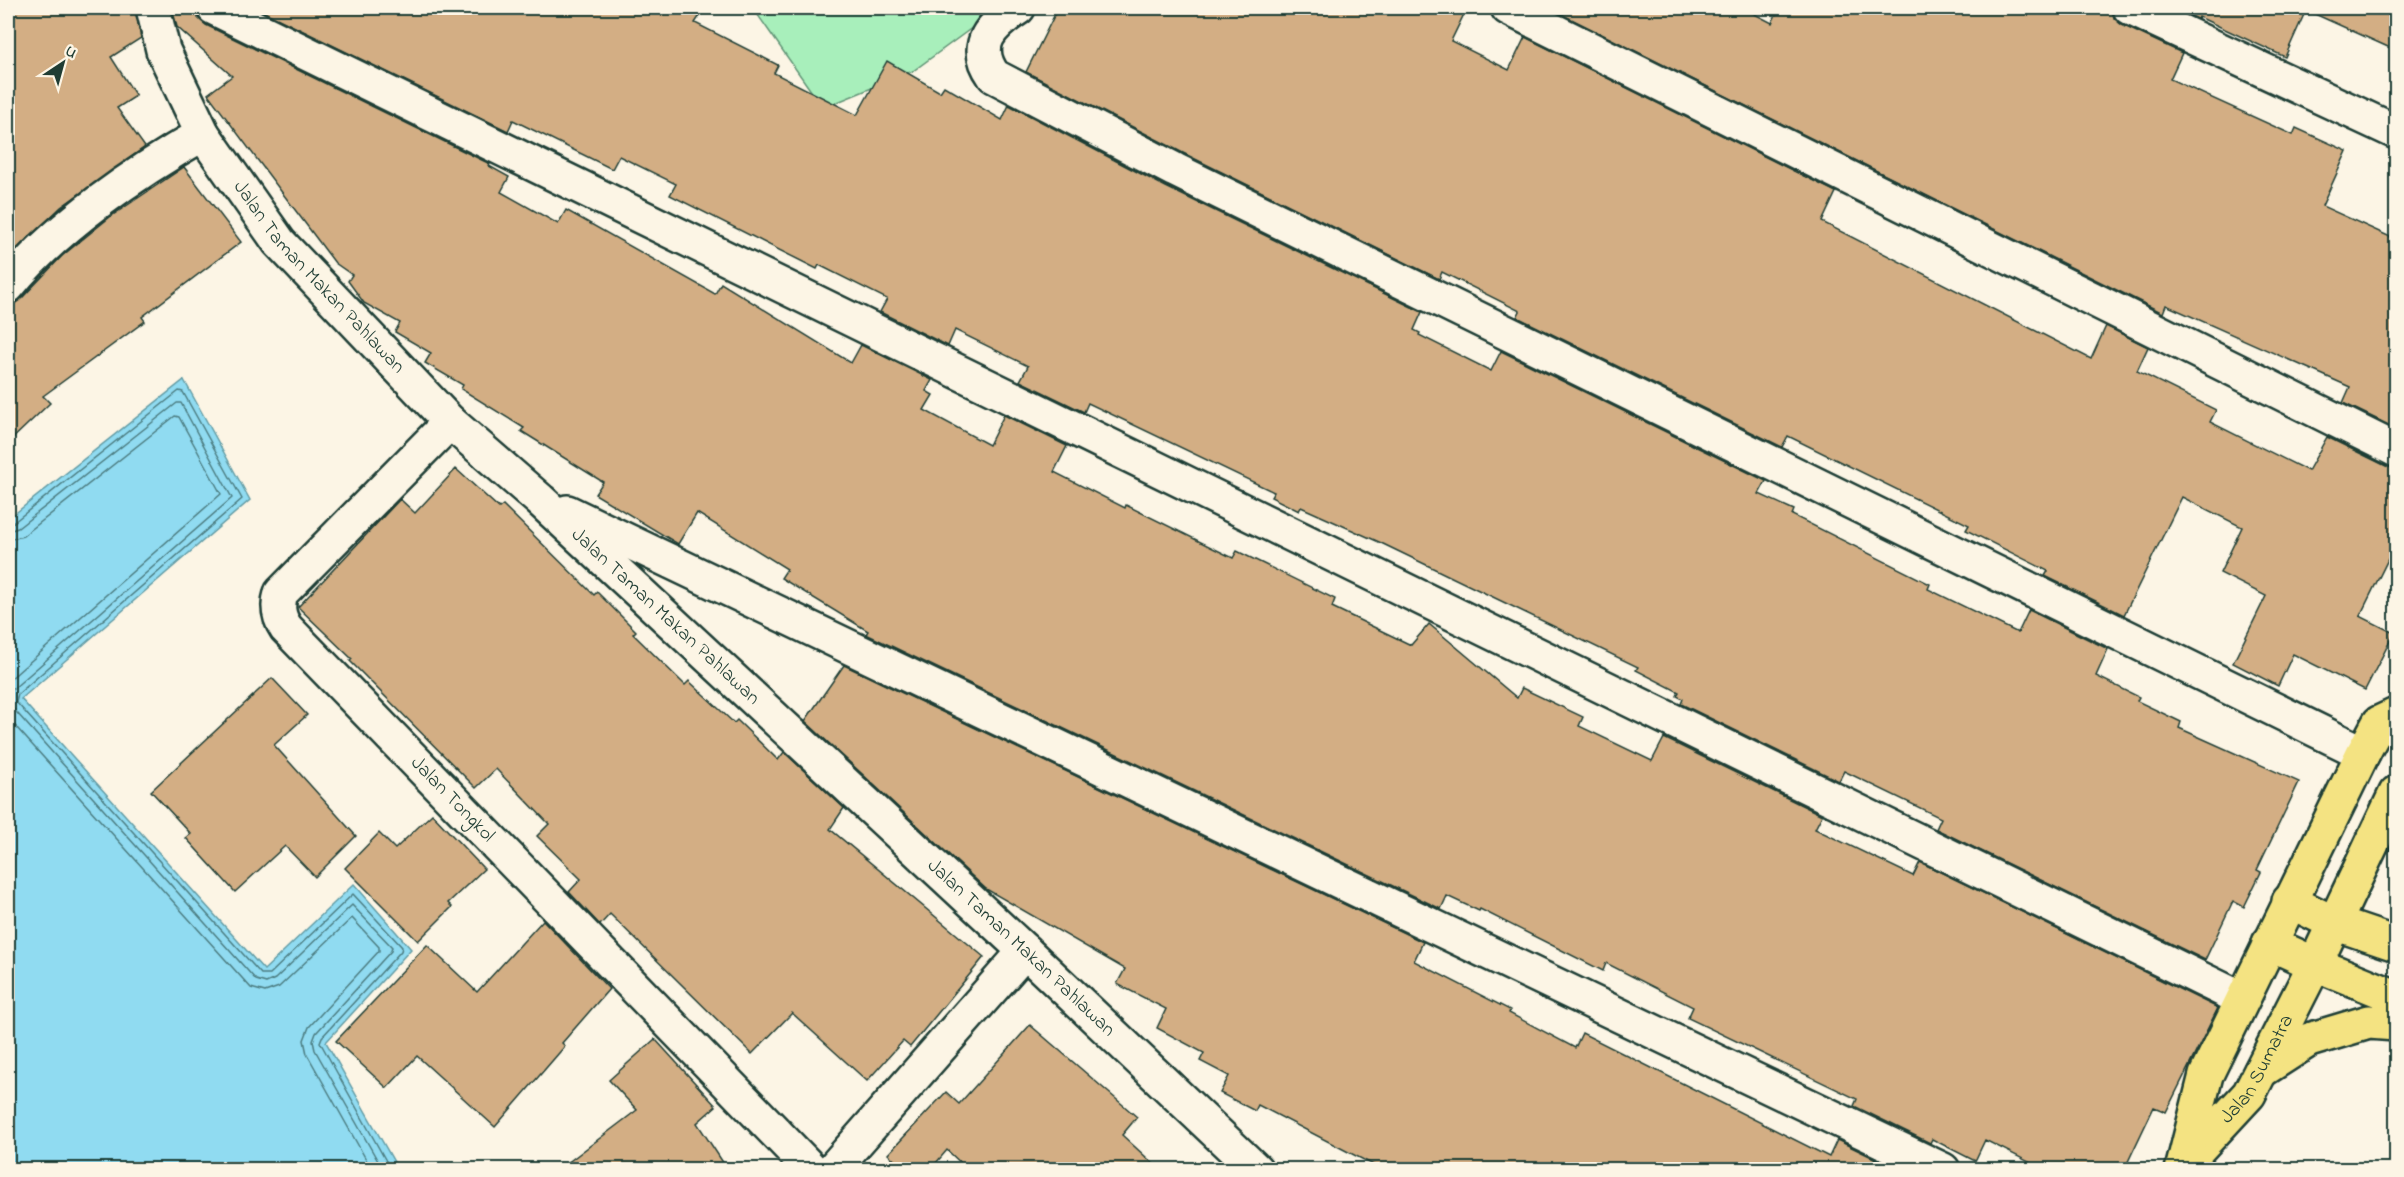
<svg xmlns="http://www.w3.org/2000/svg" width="2404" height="1177" font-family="'Indie Flower',sans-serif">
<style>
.green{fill:#a8efbb;stroke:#649678;stroke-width:1.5}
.water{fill:#90dbf1;stroke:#639ca5;stroke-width:1.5}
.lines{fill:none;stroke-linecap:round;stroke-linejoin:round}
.shore{stroke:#4c7c80;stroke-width:1.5}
.building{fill:#d3ae84;stroke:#1f3d34;stroke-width:1.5}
.minor-casing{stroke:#1f3d34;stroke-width:38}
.highway-casing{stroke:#1f3d34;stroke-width:38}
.minor{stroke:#fcf5e5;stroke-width:33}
.highway{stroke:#f4e382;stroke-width:33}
.labels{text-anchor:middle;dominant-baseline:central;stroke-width:4.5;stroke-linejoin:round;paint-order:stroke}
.street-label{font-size:20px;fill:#1f3d34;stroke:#fcf5e5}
</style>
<rect width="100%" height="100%" fill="#fcf5e5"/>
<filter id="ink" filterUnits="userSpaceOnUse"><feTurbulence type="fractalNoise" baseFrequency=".0167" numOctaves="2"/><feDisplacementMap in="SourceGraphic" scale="12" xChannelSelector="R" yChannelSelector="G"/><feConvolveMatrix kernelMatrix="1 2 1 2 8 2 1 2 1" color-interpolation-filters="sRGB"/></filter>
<g filter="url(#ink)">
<polygon class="green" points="753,8 999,8 913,71 823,108"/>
<polygon class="water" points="184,380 250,500 21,699 264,970 354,884 411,949 326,1042 398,1169 8,1169 8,519"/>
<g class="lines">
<g class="shore">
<polyline points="8,524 14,522 179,391 183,392 242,499 18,694 16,702 261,974 270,974 353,894 402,947 401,951 322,1037 320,1042 391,1170"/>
<polyline points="8,531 18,528 177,403 181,403 232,498 13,689 9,695 9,704 256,980 266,983 275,979 352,905 392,947 391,951 316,1033 313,1041 315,1050 383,1170"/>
<polyline points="8,540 23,536 175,416 179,417 221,494 8,681"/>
<polyline points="8,718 251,988 265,992 279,987 352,918 379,947 379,951 309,1027 304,1040 307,1054 372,1170"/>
</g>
</g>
<g class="building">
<polygon points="8,8 135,8 141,38 111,57 136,96 117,108 145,147 61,207 8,258"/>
<polygon points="172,8 196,8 198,18 206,25 490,164 489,166 509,177 501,192 558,224 566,210 715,294 721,283 851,363 861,345 932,380 926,391 933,395 924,410 989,445 1004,415 1067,446 1054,472 1125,508 1126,505 1233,558 1237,551 1335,599 1332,607 1411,645 1429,624 1517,698 1522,688 1583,717 1579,726 1652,761 1664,738 1822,815 1815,829 1913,876 1920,862 2218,1008 2166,1112 2154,1107 2124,1170 2045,1170 1985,1140 1975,1161 1932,1139 1930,1143 1854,1106 1857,1099 1688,1018 1693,1007 1606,963 1603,971 1480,909 1479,911 1447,896 1441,909 866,634 868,631 781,578 787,569 697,513 678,544 595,494 603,482 521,431 524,428 461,389 463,385 425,363 431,353 395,332 400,323 364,303 348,281 352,275 335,263 208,94 232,76 177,27"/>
<polygon points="256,8 705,8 695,23 778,65 774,73 857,115 887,61 940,92 944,86 1002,120 1009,105 1166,187 1422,312 1414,330 1420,333 1419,335 1491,371 1501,351 1766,481 1759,494 1794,510 1792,515 1930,584 1928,589 2018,633 2029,610 2108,649 2096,676 2139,697 2137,701 2181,722 2179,728 2299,782 2257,870 2261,872 2244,907 2233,901 2205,960 1936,829 1941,818 1844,771 1839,781 1681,704 1683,699 1677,696 1679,692 1636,670 1638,667 1379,542 1301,507 1299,511 1271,497 1274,492 1088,403 1084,412 1020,381 1028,366 955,330 948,346 880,312 887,299 819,265 817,269 670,195 676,184 619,156 612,169 513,120 508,131"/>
<polygon points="1058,8 1467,8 1451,41 1509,70 1525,37 1836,192 1822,222 2091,359 2106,326 2148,347 2137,371 2216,410 2210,422 2308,471 2327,437 2388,467 2397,469 2397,541 2360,616 2394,633 2365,690 2293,654 2278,686 2233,663 2266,596 2220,573 2242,527 2182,497 2124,615 2045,576 2048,571 1966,530 1969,525 1788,436 1782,447 1517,317 1520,311 1442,272 1439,279 1183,153 1026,72"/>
<polygon points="1549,8 1743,8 1772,23 1779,8 2112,8 2114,18 2122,25 2182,53 2170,79 2293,135 2296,128 2347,151 2322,206 2397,240 2397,429 2343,403 2350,387 2166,305 2163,313"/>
<polygon points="2173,8 2397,8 2397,51 2306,10 2285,57 2199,17 2198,19"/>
<polygon points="184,167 241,242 142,317 145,321 43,396 50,403 8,443 8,304 14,304 22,298 62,256 110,217"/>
<polygon points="456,469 499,508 503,505 594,595 597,592 636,631 633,634 685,685 689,681 734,723 737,720 778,760 784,752 844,808 830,829 984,957 910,1047 903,1041 867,1081 792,1013 752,1054 610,914 600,925 569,892 581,879 537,836 549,824 496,769 476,788 350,661 352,659 298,607 400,499 415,513"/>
<polygon points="844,665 1423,942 1414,961 1510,1010 1509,1013 1575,1048 1582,1033 1829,1157 1837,1140 1876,1159 1870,1170 1383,1170 1258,1105 1255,1111 1220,1093 1229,1076 1200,1061 1204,1053 1157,1028 1166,1009 1117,984 1125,969 986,889 805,721"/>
<polygon points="272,678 307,715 274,745 356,836 315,877 285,846 235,892 186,838 191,834 151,791"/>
<polygon points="432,814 484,869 448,903 452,907 418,941 345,868 379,833 395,849"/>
<polygon points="543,920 609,989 562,1043 565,1046 495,1127 417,1056 387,1088 336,1041 427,945 477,992"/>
<polygon points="1030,1025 1137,1117 1122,1135 1160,1170 968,1170 947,1150 930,1170 905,1170 888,1154 946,1092 959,1104"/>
<polygon points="655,1039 716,1106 697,1123 728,1170 558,1170 637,1110 609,1080"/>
</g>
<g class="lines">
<g class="minor-casing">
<g id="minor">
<path id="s1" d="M153 8 163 50 203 134 279 242 450 422 540 500 1025 951 1256 1170"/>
<polyline points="214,8 2242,999"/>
<path d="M1018 8C992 25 971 44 994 76L1175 170 2363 753"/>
<polyline points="1508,8 2396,450"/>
<polyline points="2130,8 2396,132"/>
<path d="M8 286C56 227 136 172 203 134"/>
<path id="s2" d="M450 422 281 593C277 606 278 616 286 628L812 1170"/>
<polyline points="567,512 1943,1170"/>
<polyline points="832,1170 1025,951"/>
</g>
</g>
<g class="highway-casing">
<g id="highway">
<polyline points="2289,901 2334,923 2396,944"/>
<polyline points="2269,943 2315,964 2396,997"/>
<polyline points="2261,1071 2309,1040 2369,1022 2396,1024"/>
<path id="s3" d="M2186 1162 2249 1094 2315 964 2396 793"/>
<polyline points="2182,1170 2206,1075 2363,753 2379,723 2396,715"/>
</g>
</g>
<use href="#minor" class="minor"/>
<use href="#highway" class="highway"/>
</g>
</g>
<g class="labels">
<g class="street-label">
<text stroke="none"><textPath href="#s1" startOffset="321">Jalan Taman Makan Pahlawan</textPath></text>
<text stroke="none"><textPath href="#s1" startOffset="807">Jalan Taman Makan Pahlawan</textPath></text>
<text stroke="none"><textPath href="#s2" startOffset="516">Jalan Tongkol</textPath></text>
<text stroke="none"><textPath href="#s1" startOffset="1293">Jalan Taman Makan Pahlawan</textPath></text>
<text stroke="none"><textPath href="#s3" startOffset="118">Jalan Sumatra</textPath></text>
</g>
</g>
<rect width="2404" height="1177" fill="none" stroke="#fcf5e5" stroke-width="30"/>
<rect x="15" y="15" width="2374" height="1147" fill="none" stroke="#1f3d34" stroke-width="2" filter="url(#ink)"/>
<g transform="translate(63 63) rotate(36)" stroke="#fcf5e5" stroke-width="4.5" paint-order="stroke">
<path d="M0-4.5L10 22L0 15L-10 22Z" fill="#1f3d34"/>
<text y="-9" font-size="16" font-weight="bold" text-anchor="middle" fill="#1f3d34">U</text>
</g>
</svg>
